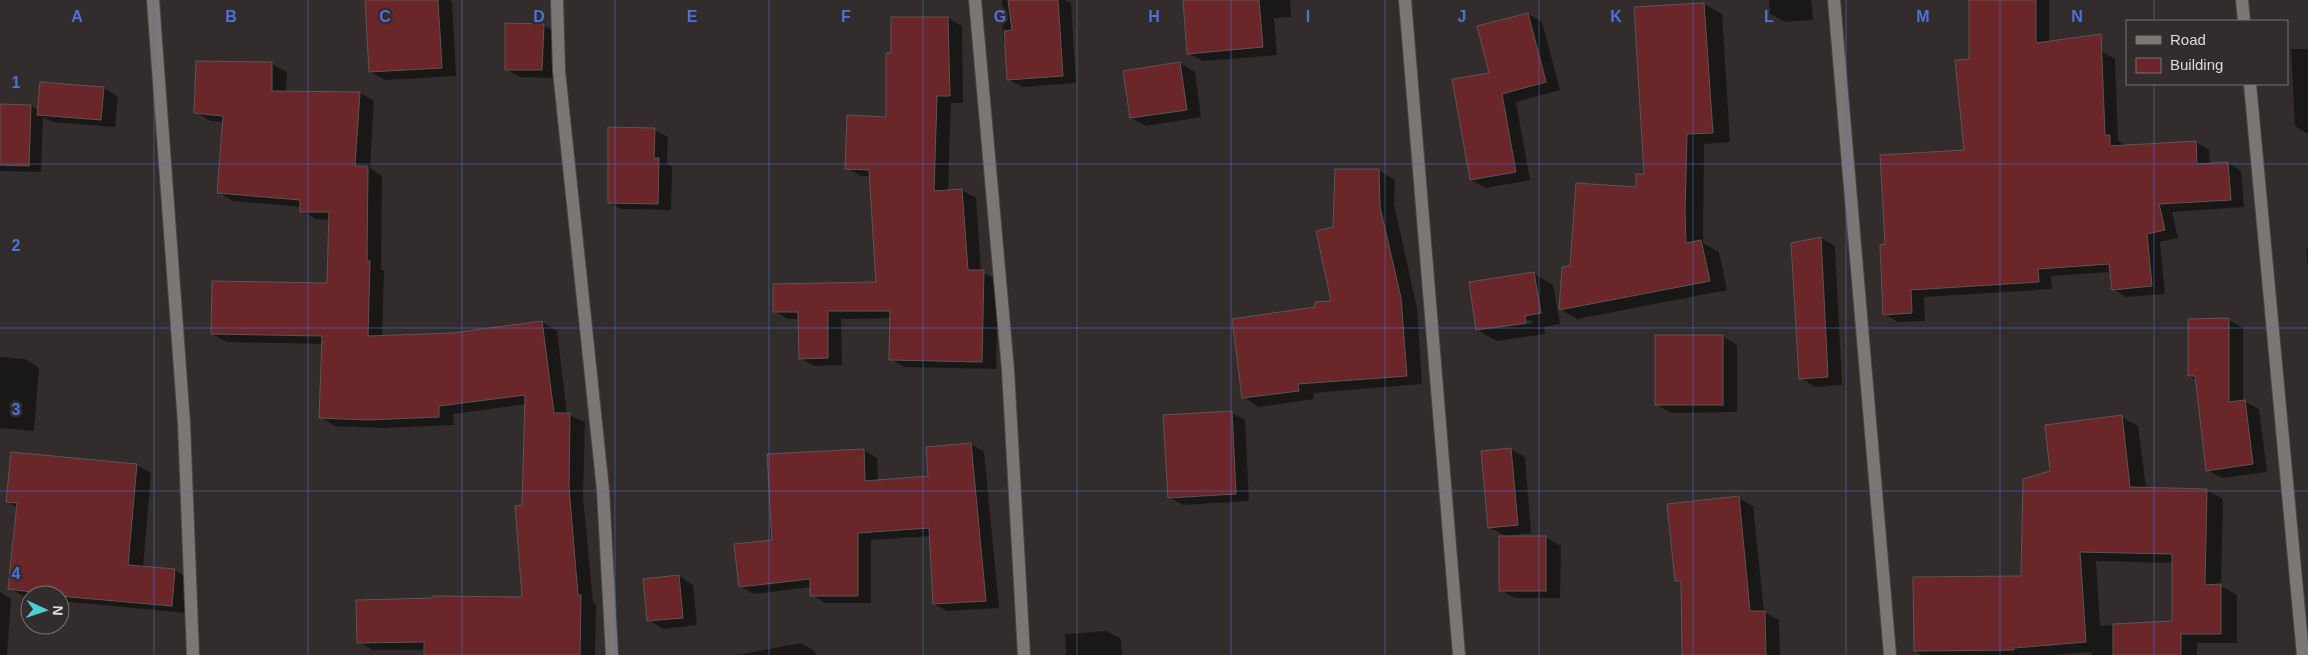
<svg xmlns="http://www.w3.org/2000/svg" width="2308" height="655" font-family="Arial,sans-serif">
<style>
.shadow{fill:#0007;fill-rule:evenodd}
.building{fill:#6a2628;stroke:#5c5555}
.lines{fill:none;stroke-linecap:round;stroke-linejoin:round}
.minor-casing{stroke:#4d4848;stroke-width:14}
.minor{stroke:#7c7675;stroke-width:12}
.grid{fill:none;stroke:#4e71d9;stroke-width:1;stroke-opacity:0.55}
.grid-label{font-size:16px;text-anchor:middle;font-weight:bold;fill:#4e71d9;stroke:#322d2c;stroke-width:5;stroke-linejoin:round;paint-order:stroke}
</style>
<rect width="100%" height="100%" fill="#322d2c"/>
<g class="shadow">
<polygon points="366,0 449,0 452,2 456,76 385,80 370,72"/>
<polygon points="1002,0 1065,0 1071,3 1076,83 1022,87 1009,80 1006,44 1003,42"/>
<polygon points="1184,0 1290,0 1291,17 1274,18 1277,55 1203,61 1188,53"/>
<polygon points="1769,0 1811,0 1813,20 1785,22 1770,14"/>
<polygon points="1970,0 2049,0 2049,53 2101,51 2115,59 2118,141 2124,144 2124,147 2196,142 2209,150 2210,164 2228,163 2241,171 2244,207 2172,212 2178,238 2160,242 2165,294 2126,297 2113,289 2111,272 2051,276 2052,289 1924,297 1925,321 1898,322 1884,314 1886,246 1965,151 1970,60"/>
<polygon points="1704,4 1722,14 1730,142 1704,144 1703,243 1719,252 1727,290 1577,319 1560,309 1571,267 1646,176"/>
<polygon points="1528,14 1542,22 1560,90 1516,102 1530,180 1486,188 1471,180 1491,74"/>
<polygon points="948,18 962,26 963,103 951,103 948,191 962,190 976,198 981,272 998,280 996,369 904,367 890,359 891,318 841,319 842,365 814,366 800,358 800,319 788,319 774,311 878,284 871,176 861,176 847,168 887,118 892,54"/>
<polygon points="543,25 558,33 556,78 520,77 506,69"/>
<polygon points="2291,49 2308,49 2308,134 2295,126"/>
<polygon points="1180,63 1195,72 1201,117 1146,126 1131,118"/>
<polygon points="272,64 287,72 286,92 360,93 374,101 370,168 382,176 381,269 384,271 382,337 453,334 542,322 557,331 567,414 585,422 583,496 593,603 596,605 595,655 425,655 426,650 373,650 359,642 524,598 523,507 526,404 453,414 454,425 384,428 335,426 320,417 323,344 227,342 212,334 328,284 330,220 316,219 302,211 302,207 233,201 218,192 224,122 210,121 196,112"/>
<polygon points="104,88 118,97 115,127 52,122 43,117 41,172 0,171 0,105 31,106 38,110"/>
<polygon points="609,128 655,130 668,137 667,164 672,167 671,210 621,209 609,202"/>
<polygon points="1379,171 1395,180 1394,204 1417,308 1422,384 1313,393 1314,399 1259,407 1244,397 1316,308 1332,302"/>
<polygon points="1821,238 1835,246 1842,385 1815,387 1801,378"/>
<polygon points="2306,249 2308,249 2308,269"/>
<path d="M1533 273 1553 285 1560 324 1544 327 1545 334 1497 341 1477 330ZM1531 320 1532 323 1493 329V326Z"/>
<polygon points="2229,320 2243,328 2243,401 2259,409 2267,472 2222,478 2207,470 2196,380 2189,376"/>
<polygon points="1722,336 1737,345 1737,412 1671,413 1656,404"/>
<polygon points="0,357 25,359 39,368 34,431 0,428"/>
<polygon points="1231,412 1245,420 1249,501 1183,505 1169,497"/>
<path d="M2121 417 2138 426 2146 488 2207 490 2223 499 2221 586 2237 595V643H2197V655H2092V652L2054 655H1922L1915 651 2022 577 2051 472ZM2096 561 2173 563V622L2100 626Z"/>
<polygon points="971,444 984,452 999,608 947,611 934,604 931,536 871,540 871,603 825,603 812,595 812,587 753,594 740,586 773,541 864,450 877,458 878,481 929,478"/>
<polygon points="1511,449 1525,457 1531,533 1505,536 1489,527"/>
<polygon points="137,465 151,473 143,568 175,570 189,579 186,613 60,601 60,595 23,596 9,588 18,508 8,502"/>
<polygon points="1738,498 1753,506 1764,612 1779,620 1780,655 1683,655 1682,584 1676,580"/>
<polygon points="1501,537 1546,537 1561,546 1560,598 1515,598 1500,590"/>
<polygon points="679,576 693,585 697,625 663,629 648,620"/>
<polygon points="0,592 11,599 7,655 0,655"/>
<polygon points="1107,631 1121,639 1122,655 1066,655 1065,634"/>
<polygon points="801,643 815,651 816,655 737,655"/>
</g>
<g class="building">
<polygon points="365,0 438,0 442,68 369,72"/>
<polygon points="1008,0 1058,0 1063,76 1007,80 1004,31 1012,30"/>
<polygon points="1183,0 1259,0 1263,47 1187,54"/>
<polygon points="1969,0 2036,0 2036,43 2101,34 2105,135 2110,135 2110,146 2196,141 2197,164 2228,162 2231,200 2159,204 2165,230 2147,234 2152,286 2112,290 2109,264 2038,269 2039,282 1911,290 1912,313 1883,315 1880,245 1885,244 1880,155 1964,150 1955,60 1969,59"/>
<polygon points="1704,3 1713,133 1687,134 1685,213 1686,243 1701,240 1710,281 1559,310 1562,267 1570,266 1576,183 1636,187 1636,174 1644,174 1634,7"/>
<polygon points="1528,13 1546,82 1502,94 1516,172 1470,180 1452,79 1489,73 1477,26"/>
<polygon points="891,17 948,17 950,96 937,96 934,191 962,189 968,270 984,270 982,362 889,360 890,311 828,311 828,358 799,359 798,312 773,312 773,284 876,282 869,170 845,169 847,115 886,117 886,53 891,53"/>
<polygon points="505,23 544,24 542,70 505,70"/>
<polygon points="196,61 272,62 272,91 360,92 355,166 368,166 367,261 370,261 368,336 452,333 542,321 554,413 570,413 569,487 578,595 581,595 580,655 424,655 424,642 357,643 356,600 433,598 433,596 522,597 515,506 522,505 525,395 439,406 439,417 368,420 319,418 322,336 211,334 212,281 327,283 329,212 300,212 300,200 217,193 223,116 194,113"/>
<polygon points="1180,62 1187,110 1130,118 1123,71"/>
<polygon points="40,82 104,87 101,120 37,115"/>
<polygon points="0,104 31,105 29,166 0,165"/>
<polygon points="608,127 655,128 654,158 659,158 658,204 608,203"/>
<polygon points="1335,169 1379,169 1380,207 1401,298 1407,376 1298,384 1299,391 1242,398 1232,319 1315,307 1315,302 1331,301 1316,231 1333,227"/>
<polygon points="1821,237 1828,377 1799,379 1791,243"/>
<polygon points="1534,272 1541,313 1525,316 1526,323 1476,330 1469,282"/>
<polygon points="2229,318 2229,402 2245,400 2253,464 2206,471 2195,376 2188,376 2188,319"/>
<rect x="1655" y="335" width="68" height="70"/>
<polygon points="1232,411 1236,494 1168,498 1163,415"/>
<polygon points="2122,415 2130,487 2207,489 2205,585 2221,584 2221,634 2181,634 2181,655 2113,655 2113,624 2172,621 2172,554 2080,552 2086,642 2014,648 2014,650 1914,651 1913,577 2021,576 2023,479 2050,471 2045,425"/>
<polygon points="971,443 986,601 933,604 929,528 858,533 858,596 810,596 810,579 739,587 734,544 772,540 767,454 864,449 865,481 928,476 926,447"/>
<polygon points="1511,448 1518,525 1488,528 1481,451"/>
<polygon points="11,452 137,464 128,565 175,569 172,606 70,597 8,589 17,503 6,502"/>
<polygon points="1739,496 1750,611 1765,611 1766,655 1682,655 1681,581 1675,581 1667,504"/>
<rect x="1499" y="536" width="47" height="55"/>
<polygon points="679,575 683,618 647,621 643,579"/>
</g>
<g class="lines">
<g class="minor-casing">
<g id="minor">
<polyline points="153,0 184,423 193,655"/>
<polyline points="557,0 559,71 603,490 612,655"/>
<polyline points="975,0 1008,370 1024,655"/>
<polyline points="1405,0 1459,655"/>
<polyline points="1834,0 1890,655"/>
<polyline points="2242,0 2244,21"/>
<polyline points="2250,84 2303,655"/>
</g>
</g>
<use href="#minor" class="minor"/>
</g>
<path class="grid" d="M154 0V655M308 0V655M462 0V655M615 0V655M769 0V655M923 0V655M1077 0V655M1231 0V655M1385 0V655M1539 0V655M1693 0V655M1846 0V655M2000 0V655M2154 0V21M2154 84V655M0 164H2308M0 328H2308M0 491H2308"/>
<g class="grid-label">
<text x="77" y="22">A</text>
<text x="231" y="22">B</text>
<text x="385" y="22">C</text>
<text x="539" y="22">D</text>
<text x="692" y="22">E</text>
<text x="846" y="22">F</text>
<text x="1000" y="22">G</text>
<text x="1154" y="22">H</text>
<text x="1308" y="22">I</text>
<text x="1462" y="22">J</text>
<text x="1616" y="22">K</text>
<text x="1769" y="22">L</text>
<text x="1923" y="22">M</text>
<text x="2077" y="22">N</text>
<text x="16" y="88">1</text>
<text x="16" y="251">2</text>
<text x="16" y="415">3</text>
<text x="16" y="579">4</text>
</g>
<rect x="2126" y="20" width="162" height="65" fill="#322d2c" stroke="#777372"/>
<rect x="2136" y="36" width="25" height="8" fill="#7c7675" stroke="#777372"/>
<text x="2170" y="45" font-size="15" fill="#dfdbdb">Road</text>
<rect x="2136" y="58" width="25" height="15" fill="#6a2628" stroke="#777372"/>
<text x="2170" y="70" font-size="15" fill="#dfdbdb">Building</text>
<g transform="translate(45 610) rotate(93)"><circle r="24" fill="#322d2c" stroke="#777372"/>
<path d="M0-4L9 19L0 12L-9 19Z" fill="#51ccd5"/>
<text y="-8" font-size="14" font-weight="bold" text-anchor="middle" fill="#dfdbdb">N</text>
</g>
</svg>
